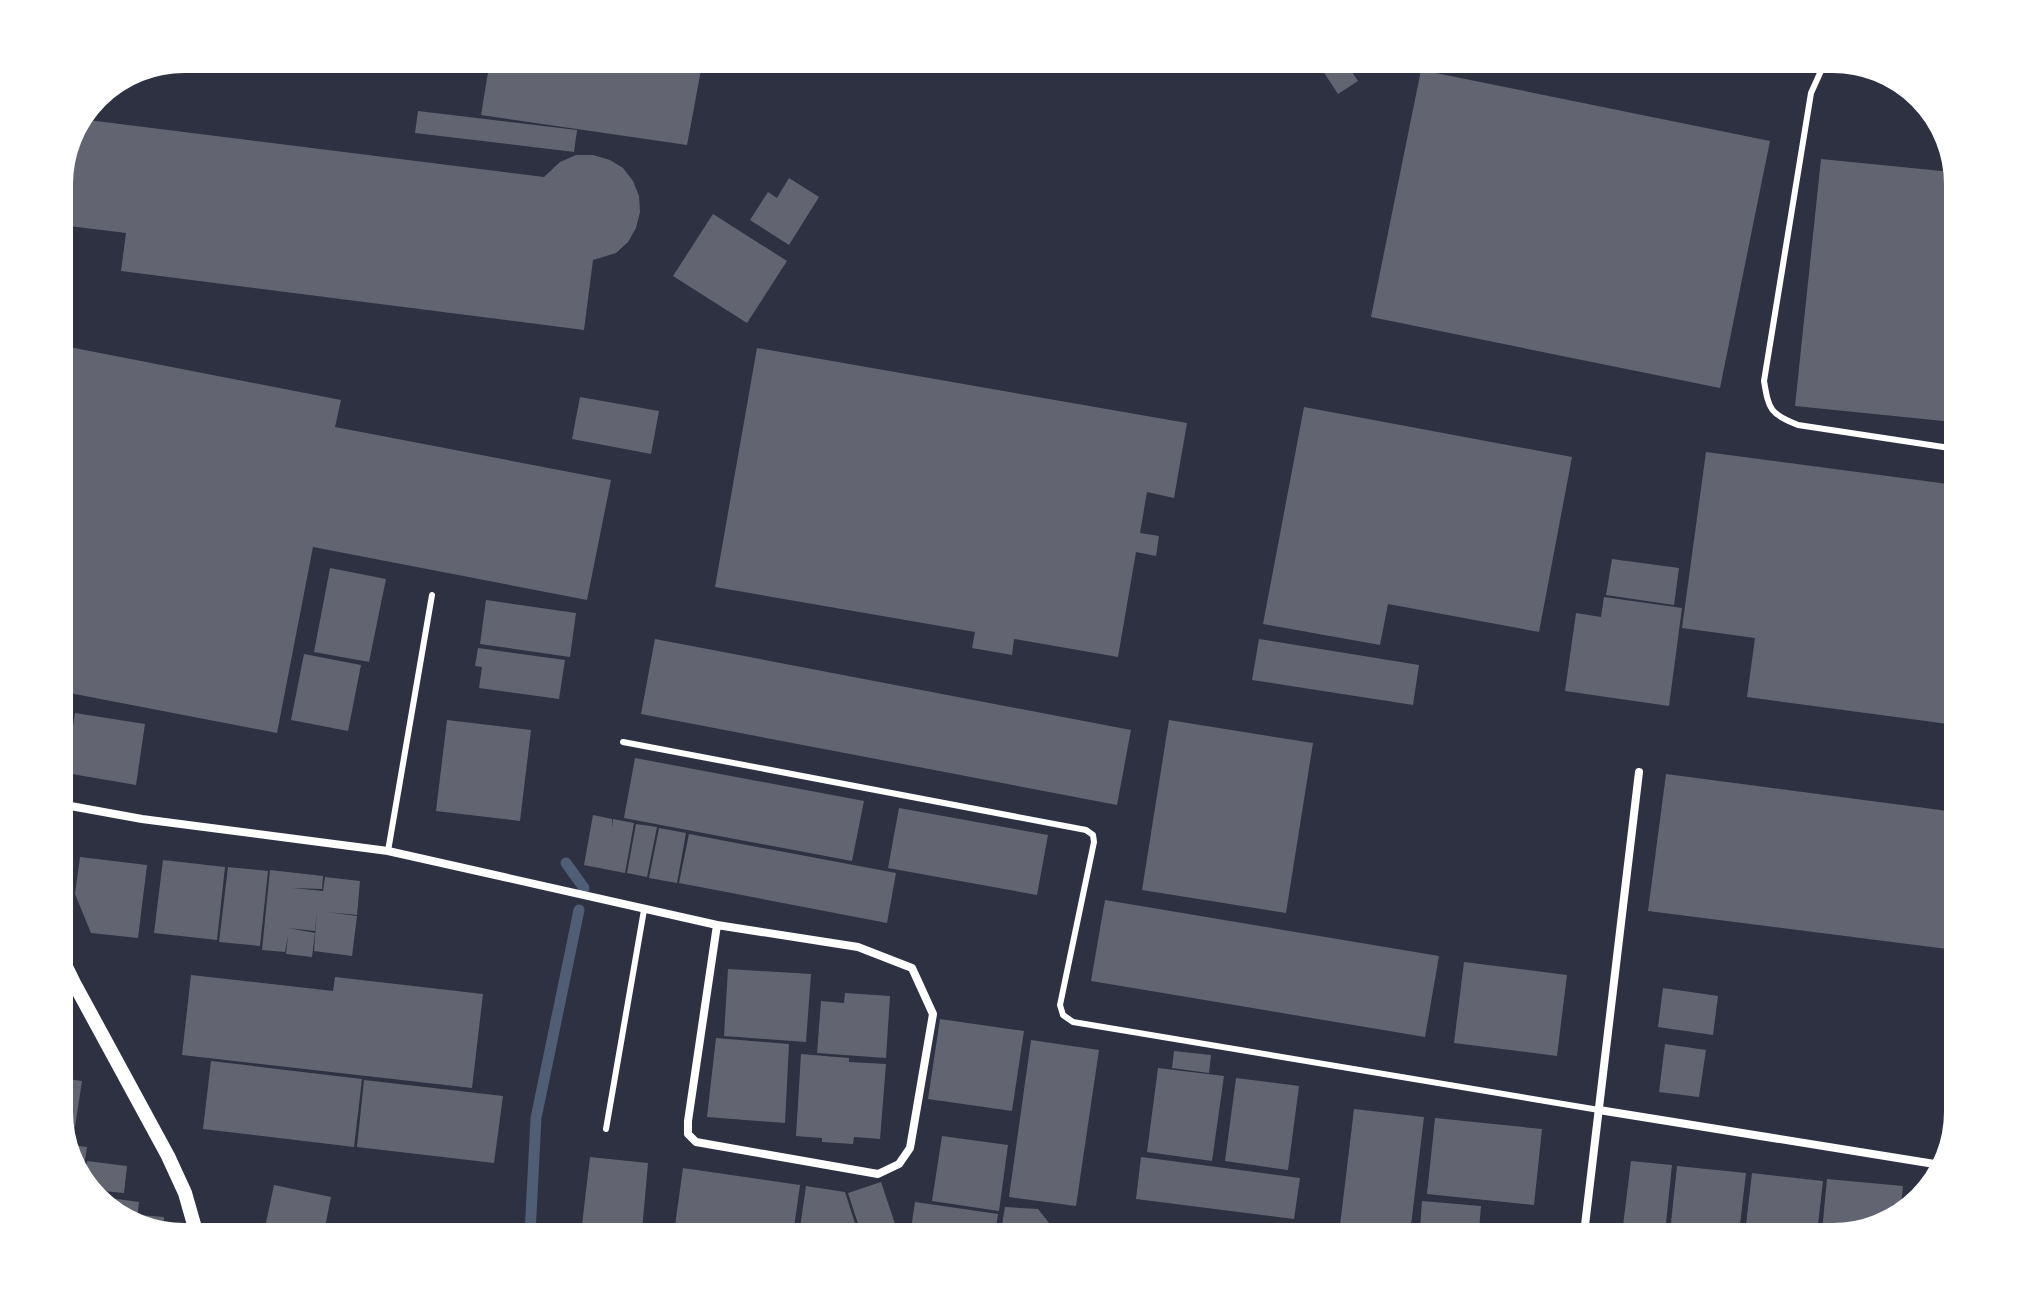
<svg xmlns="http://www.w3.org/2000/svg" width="2017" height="1296" font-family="Signika,sans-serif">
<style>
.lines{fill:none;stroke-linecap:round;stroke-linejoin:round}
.stream{stroke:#4f5d75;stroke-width:11}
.building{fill:#626471}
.service{stroke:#fff;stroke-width:6}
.minor{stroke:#fff;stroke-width:8}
.tertiary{stroke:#fff;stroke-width:14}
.rim{fill:none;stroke:#fff;stroke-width:10}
</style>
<rect width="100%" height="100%" fill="#2d3142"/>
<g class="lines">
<g class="stream">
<polyline points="566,863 584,888"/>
<polyline points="540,1242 530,1234 536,1118 579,910"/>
</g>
</g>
<g class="building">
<polygon points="491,54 704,54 687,145 481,115"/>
<polygon points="1324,54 1340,54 1358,81 1338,94 1315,59"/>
<polygon points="1421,70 1770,141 1720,388 1371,317"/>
<polygon points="418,111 577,130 574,152 415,133"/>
<polygon points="80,119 544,177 560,162 576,155 593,155 610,160 623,168 633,181 639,196 640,212 636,228 628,242 616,253 593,260 584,330 121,271 126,233 61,225 73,135"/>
<polygon points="1821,159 1962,173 1963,423 1795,406"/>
<polygon points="789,178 819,197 789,245 750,220 768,192 777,198"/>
<polygon points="713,214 787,261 747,323 673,276"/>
<polygon points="54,344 341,400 335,427 611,480 587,600 313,547 277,733 54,690 54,667 60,639 54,638"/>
<polygon points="757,348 1187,423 1174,498 1147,492 1140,533 1159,536 1156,556 1136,552 1118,657 1014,639 1012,655 972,648 975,632 715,587"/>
<polygon points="580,397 659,411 651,454 572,439"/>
<polygon points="1304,407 1572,457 1539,632 1388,604 1380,645 1263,624"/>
<polygon points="1706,452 1963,486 1963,726 1747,697 1755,638 1682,628"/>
<polygon points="1612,559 1679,568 1674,605 1606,595"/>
<polygon points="330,568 386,579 369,662 314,652"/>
<polygon points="1604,597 1682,608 1669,706 1565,691 1576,613 1601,617"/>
<polygon points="486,600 576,613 570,657 480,644"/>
<polygon points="655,639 1131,730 1117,805 641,714"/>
<polygon points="1259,639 1419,665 1413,705 1252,680"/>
<polygon points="478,648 565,660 559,699 479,688 482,667 475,666"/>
<polygon points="304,654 361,665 348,731 291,720"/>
<polygon points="75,713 145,724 136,785 66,773"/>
<polygon points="54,717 68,719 59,781 54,780"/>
<polygon points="447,720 531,730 520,821 436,811"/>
<polygon points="1169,720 1313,743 1286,913 1142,890"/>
<polygon points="635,758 864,801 852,861 624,818"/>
<polygon points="1666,774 1963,813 1963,951 1648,911"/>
<polygon points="899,808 1048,835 1037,895 888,868"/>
<polygon points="593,815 612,819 612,828 613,819 634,823 625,873 584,865"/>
<polygon points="636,824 657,827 647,877 627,873"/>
<polygon points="659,828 686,833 677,883 649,878"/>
<polygon points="689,834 896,873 887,923 679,883"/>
<polygon points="80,857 147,865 138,938 91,933 75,894"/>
<polygon points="163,860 225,867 217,940 154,933"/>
<polygon points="228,867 268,871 260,946 219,942"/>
<polygon points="270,870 323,876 322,889 292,888 323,891 325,877 360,881 357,915 326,912 357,916 352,956 314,951 317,910 315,931 288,928 315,933 312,957 286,954 288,935 285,952 262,950"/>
<polygon points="1105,900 1439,956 1425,1037 1091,981"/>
<polygon points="1464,962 1567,975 1557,1056 1454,1043"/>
<polygon points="728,969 811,974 806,1042 724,1036"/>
<polygon points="191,975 333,991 335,977 483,994 472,1088 182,1055"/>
<polygon points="1663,988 1718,996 1713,1035 1658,1027"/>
<polygon points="845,993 890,996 886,1058 817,1053 821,1001 844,1003"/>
<polygon points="940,1019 1024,1031 1012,1111 928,1099"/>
<polygon points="716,1038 789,1044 785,1123 707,1117"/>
<polygon points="1031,1040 1099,1050 1076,1206 1009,1197"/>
<polygon points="1665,1044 1706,1050 1699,1097 1659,1092"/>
<polygon points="1174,1051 1211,1055 1209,1073 1172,1068"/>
<polygon points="801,1054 849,1058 849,1062 886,1064 880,1139 854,1137 853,1144 822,1142 822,1138 796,1136"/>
<polygon points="211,1061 362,1079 354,1147 203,1129"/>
<polygon points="1158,1068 1224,1076 1212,1161 1147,1152"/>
<polygon points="54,1077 82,1081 75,1127 55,1124"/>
<polygon points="1236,1078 1299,1086 1288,1170 1225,1161"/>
<polygon points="364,1080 503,1096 494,1163 357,1147"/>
<polygon points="1354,1109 1424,1117 1409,1242 1338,1242"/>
<polygon points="1435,1118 1542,1129 1534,1205 1427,1194"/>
<polygon points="942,1136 1008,1145 999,1211 932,1201"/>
<polygon points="61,1144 87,1147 82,1181 75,1180 71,1177"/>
<polygon points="590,1157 648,1163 642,1231 582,1225"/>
<polygon points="1141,1157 1300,1178 1294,1219 1136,1199"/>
<polygon points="87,1161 127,1166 124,1193 83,1189"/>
<polygon points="1631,1161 1672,1165 1664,1242 1621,1242"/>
<polygon points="1677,1166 1746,1173 1738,1242 1669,1242"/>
<polygon points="683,1168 800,1185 792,1242 738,1242 674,1233"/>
<polygon points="1752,1173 1823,1181 1816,1242 1744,1242"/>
<polygon points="1827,1179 1903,1186 1899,1223 1833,1242 1821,1242"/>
<polygon points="881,1182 901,1242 864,1242 848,1193"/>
<polygon points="274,1185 331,1197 322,1242 262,1242"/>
<polygon points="806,1186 845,1192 861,1242 798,1242"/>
<polygon points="88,1195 139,1202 136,1227 112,1220"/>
<polygon points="1422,1201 1481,1206 1478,1242 1419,1242"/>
<polygon points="915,1202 998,1214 994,1242 909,1242"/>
<polygon points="1005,1207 1038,1209 1054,1229 1140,1240 1140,1242 999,1242"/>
<polygon points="140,1215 164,1217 163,1235 140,1229"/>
</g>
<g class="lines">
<g class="service">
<path d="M1837 55 1825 62 1811 93 1764 381C1769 411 1770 413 1798 425L1963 450"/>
<polyline points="623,742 1086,830 1093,835 1094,842 1060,1005 1063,1015 1073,1022 1599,1110"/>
<polyline points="388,851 432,595"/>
<polyline points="606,1129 644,910"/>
</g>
<g class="minor">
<polyline points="54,803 142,819 388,851 717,925 688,1121 688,1134 696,1142 878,1174 899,1164 910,1148 933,1014 912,968 858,947 717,925"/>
<polyline points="1599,1110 1947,1166"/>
<polyline points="1583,1242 1639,772"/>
</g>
<polyline class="tertiary" points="54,942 74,983 168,1156 185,1193 199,1242"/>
</g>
<path d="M0 0H2017V1296H0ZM184 68H1833A116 116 0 0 1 1949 184V1112A116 116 0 0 1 1833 1228H184A116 116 0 0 1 68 1112V184A116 116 0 0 1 184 68Z" fill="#fff" fill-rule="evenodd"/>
<path class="rim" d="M184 68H1833A116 116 0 0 1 1949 184V1112A116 116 0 0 1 1833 1228H184A116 116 0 0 1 68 1112V184A116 116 0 0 1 184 68Z"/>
</svg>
